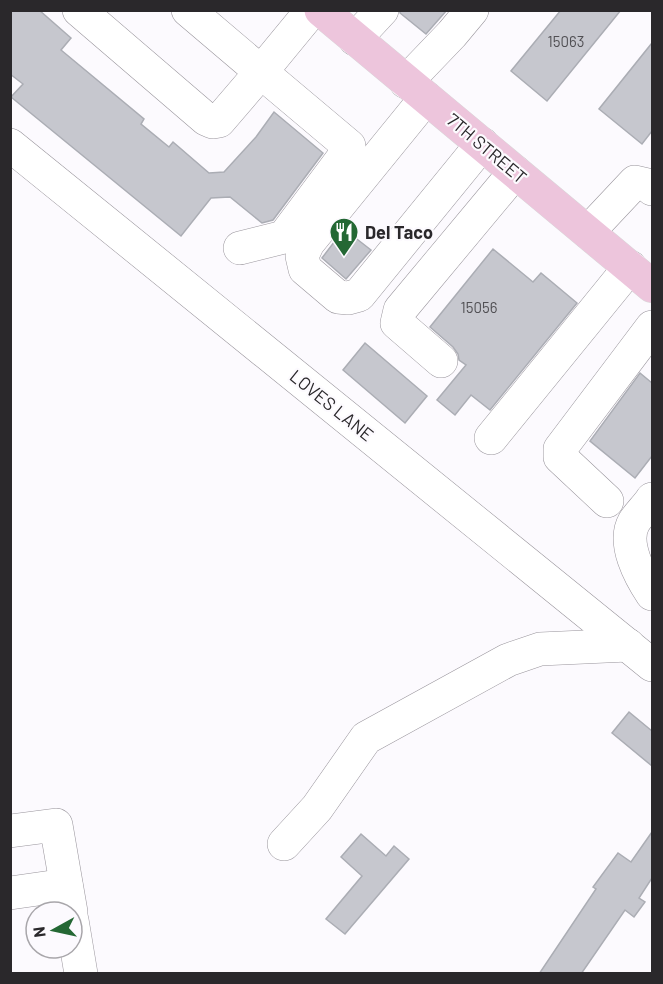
<svg xmlns="http://www.w3.org/2000/svg" width="663" height="984" font-family="Barlow,sans-serif">
<style>
.building{fill:#c6c7ce;stroke:#abadb4;stroke-width:1.5}
.lines{fill:none;stroke-linecap:round;stroke-linejoin:round}
.minor-casing{stroke:#99959c;stroke-width:34}
.major-casing{stroke:#d9d8d9;stroke-width:34}
.minor{stroke:#fff;stroke-width:33}
.major{stroke:#edc5dc;stroke-width:33}
.labels{text-anchor:middle;dominant-baseline:central;stroke-width:4.5;stroke-linejoin:round;paint-order:stroke}
.number-label{font-size:15px;fill:#515054}
.street-label{font-size:18px;fill:#2a282b;stroke:#fcfafe}
.poi-label{font-size:18px;font-weight:bold;fill:#2a282b;stroke:#fcfafe;text-anchor:start}
</style>
<rect width="100%" height="100%" fill="#fcfafe"/>
<g class="building">
<polygon points="10,10 39,10 71,38 61,50 144,119 141,124 169,147 173,142 209,173 224,172 256,137 274,112 323,153 273,220 262,223 230,197 211,198 181,236 11,97 23,84 10,74"/>
<polygon points="400,10 447,10 426,34 400,13"/>
<polygon points="561,10 621,10 547,101 511,71"/>
<polygon points="652,43 652,131 642,144 599,109"/>
<polygon points="344,229 371,250 346,279 322,258"/>
<polygon points="493,249 533,282 541,273 577,303 490,410 471,395 455,415 437,400 466,365 459,360 458,354 453,347 430,327"/>
<polygon points="365,343 427,396 405,423 343,370"/>
<polygon points="640,373 652,383 652,456 635,478 590,441"/>
<polygon points="629,712 652,731 652,766 612,733"/>
<polygon points="652,832 652,878 639,898 645,902 634,917 625,910 581,974 539,974 596,889 593,887 618,853 631,862"/>
<polygon points="361,834 386,856 394,846 409,859 345,934 326,919 362,876 341,857"/>
</g>
<g class="lines">
<g class="minor-casing">
<g id="minor">
<polyline points="79,10 206,119 213,122 219,121 261,72 349,146 349,150 284,237 240,248"/>
<polyline points="188,10 261,72 312,10"/>
<polyline points="355,39 382,10"/>
<polyline points="406,82 452,34 472,10"/>
<polyline points="426,98 308,243 302,256 305,269 338,297 348,298 359,295 482,144"/>
<polyline points="10,145 652,665"/>
<polyline points="588,232 635,182 648,185 652,189"/>
<polyline points="441,361 397,323 400,310 515,172"/>
<polyline points="491,438 630,267"/>
<path d="M652 499C647 507 639 514 634 522 622 543 640 576 652 594"/>
<polyline points="607,501 560,457 560,449 652,327"/>
<polyline points="10,831 56,825 71,912"/>
<polyline points="284,844 317,808 366,738 508,660 540,649 628,645"/>
<polyline points="10,893 66,885"/>
<polyline points="72,920 81,974"/>
</g>
</g>
<g class="major-casing">
<polyline id="major" points="321,10 652,286"/>
</g>
<use href="#minor" class="minor"/>
<use href="#major" class="major"/>
</g>
<defs>
<g id="restaurant-pin" transform="scale(1.5)"><path d="M0 17L-7.5 6A9.5 9.5 0 1 1 7.5 6Z" fill="#246834" stroke="#fcfafe"/><path d="M-5-6h1v4h1v-4h1v4h1v-4h1v5L-1.5 .5V6h-2V.5L-5-1ZM5-6V6H3V1.5H1.5Q1.5-4 5-6Z" fill="#fff"/></g>
</defs>
<g fill-rule="evenodd">
<use href="#restaurant-pin" x="344" y="232"/>
</g>
<g class="labels">
<g class="number-label">
<text x="566" y="41">15063</text>
<text x="479" y="307">15056</text>
</g>
<g class="street-label">
<text transform="translate(487 148) rotate(40)">7TH STREET</text>
<text transform="translate(332 405) rotate(39)">LOVES LANE</text>
</g>
<g class="poi-label">
<text x="365" y="232">Del Taco</text>
</g>
</g>
<rect width="663" height="984" fill="none" stroke="#2a282b" stroke-width="24"/>
<g transform="translate(54 930) rotate(262)"><circle r="28" fill="#fcfafe" stroke="#a8a6aa" stroke-width="1.5"/>
<path d="M0-4.5L10 22L0 15L-10 22Z" fill="#246834"/>
<text y="-9" font-size="16" font-weight="bold" text-anchor="middle" fill="#2a282b">N</text>
</g>
</svg>
